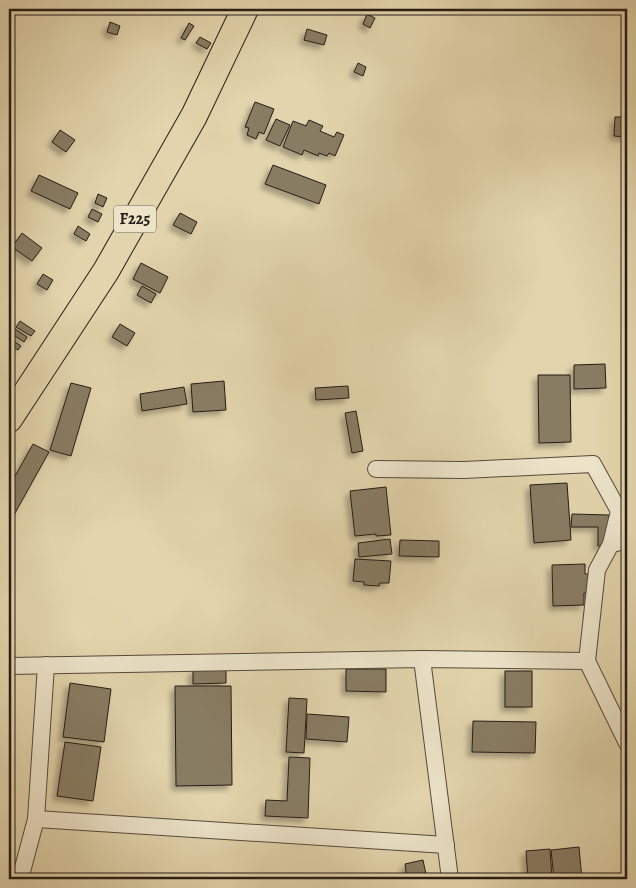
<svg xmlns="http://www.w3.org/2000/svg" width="636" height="888" font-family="Alegreya,serif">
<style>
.building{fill:#887c64;stroke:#271c17;filter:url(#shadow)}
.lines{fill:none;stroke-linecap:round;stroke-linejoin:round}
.minor-casing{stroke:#564a3c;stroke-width:18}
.primary-casing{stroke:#271c17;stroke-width:28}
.minor{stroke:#ece3c9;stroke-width:16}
.primary{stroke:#e2d4ac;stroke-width:26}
.labels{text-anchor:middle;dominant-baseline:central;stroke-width:4.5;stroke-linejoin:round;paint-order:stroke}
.shield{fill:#ece3c9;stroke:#62584c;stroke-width:1}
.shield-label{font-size:16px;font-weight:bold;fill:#271c17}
</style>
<defs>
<filter id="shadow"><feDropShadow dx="-4.5" dy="4.5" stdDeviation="2.5" flood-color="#0004"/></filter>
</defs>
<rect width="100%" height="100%" fill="#e2d4ac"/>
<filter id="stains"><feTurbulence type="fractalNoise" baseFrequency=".004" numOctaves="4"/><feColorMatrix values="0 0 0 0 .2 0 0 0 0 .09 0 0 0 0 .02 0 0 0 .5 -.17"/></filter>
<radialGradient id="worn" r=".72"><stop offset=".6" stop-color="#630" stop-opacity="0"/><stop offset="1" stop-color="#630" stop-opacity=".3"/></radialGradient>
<g class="building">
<polygon points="367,14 375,18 370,28 363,24"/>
<polygon points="110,22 120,26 117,35 107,32"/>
<polygon points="189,23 194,26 185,40 181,38"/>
<polygon points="307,29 327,35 324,45 304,40"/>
<polygon points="200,37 211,43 207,49 196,43"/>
<polygon points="358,63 366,67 363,76 354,72"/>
<polygon points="255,102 274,109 264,134 259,132 256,139 247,135 249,128 245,127"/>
<polygon points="615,117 627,117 627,137 614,136"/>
<polygon points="276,119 290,125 280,146 266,140"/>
<polygon points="309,120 323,126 320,131 334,137 337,132 344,135 335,156 329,153 327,156 319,153 318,156 304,150 302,155 283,147 293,121 306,126"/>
<polygon points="60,130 75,140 66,152 52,142"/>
<polygon points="273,165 326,185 319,204 265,184"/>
<polygon points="39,175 78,193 70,209 31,191"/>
<polygon points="98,194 107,198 103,207 95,203"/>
<polygon points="92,209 102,214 98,222 88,217"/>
<polygon points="180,213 197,222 191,234 173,225"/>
<polygon points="78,226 90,234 86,241 74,234"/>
<polygon points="22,233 42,248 32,261 12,247"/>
<polygon points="9,254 14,259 9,266"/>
<polygon points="141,263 168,277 160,293 133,279"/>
<polygon points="43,274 53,280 47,290 37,284"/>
<polygon points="142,286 156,294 151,303 137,295"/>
<polygon points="20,321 35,331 31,336 16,327"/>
<polygon points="120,324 135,333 127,346 112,337"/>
<polygon points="15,329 27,337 24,342 12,334"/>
<polygon points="9,338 21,346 18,350 9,344"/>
<polygon points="605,364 606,388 574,389 574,365"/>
<polygon points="538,375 570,375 571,442 539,443"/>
<polygon points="224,381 226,410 193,412 191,384"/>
<polygon points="71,383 91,388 71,456 50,450"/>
<polygon points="348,386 349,398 316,400 315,388"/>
<polygon points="184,387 187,404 142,411 140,394"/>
<polygon points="356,411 363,451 352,453 345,413"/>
<polygon points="33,444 49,452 9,524 9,487"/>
<polygon points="567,483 571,540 534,543 530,485"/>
<polygon points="386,487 391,535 376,536 376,534 355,536 350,491"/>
<polygon points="572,514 609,515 609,546 598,546 598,527 571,527"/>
<polygon points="390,539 392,554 359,557 358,543"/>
<polygon points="400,540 439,541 439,557 399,556"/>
<polygon points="355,559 391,561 389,583 380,583 379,586 364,585 364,582 353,581"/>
<polygon points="585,564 585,574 589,574 589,593 584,593 584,605 553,606 552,565"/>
<polygon points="226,669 226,683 193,684 193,670"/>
<polygon points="346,669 386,669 386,692 346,691"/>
<rect x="505" y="671" width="27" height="36"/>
<polygon points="70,683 111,689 104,742 63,737"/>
<polygon points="175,686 231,686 232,785 176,786"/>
<polygon points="289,698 307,699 304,753 286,752"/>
<polygon points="307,714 349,717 347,742 306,739"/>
<polygon points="473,721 536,722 535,753 472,752"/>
<polygon points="65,742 101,747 93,801 57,796"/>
<polygon points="289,757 310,758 308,818 265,816 266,800 287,801"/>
<polygon points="579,847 582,879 554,879 551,850"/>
<polygon points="550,849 552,879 528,879 526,851"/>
<polygon points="423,860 427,879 407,879 405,864"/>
</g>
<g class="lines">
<g class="minor-casing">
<g id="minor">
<polyline points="376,469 464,470 593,464 619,511 611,544"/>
<polyline points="627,541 611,544 597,570 587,661 627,743"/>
<polyline points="422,659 450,879"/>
<polyline points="9,666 422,659 587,661"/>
<polyline points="36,819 446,845"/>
<polyline points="20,879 36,819 46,665"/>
</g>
</g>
<g class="primary-casing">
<polyline id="primary" points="9,419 106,271 194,116 245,9"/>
</g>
<use href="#minor" class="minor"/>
<use href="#primary" class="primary"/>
</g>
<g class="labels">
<rect class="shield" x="114" y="205.5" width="42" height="27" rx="4"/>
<g class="shield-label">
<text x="135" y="219">F225</text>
</g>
</g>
<rect width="636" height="888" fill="none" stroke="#e2d4ac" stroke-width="30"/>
<rect x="10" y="10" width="616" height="868" fill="none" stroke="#271c17" stroke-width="2.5"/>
<rect x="15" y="15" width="606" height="858" fill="none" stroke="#271c17"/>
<rect width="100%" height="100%" filter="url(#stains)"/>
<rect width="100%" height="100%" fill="url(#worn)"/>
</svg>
